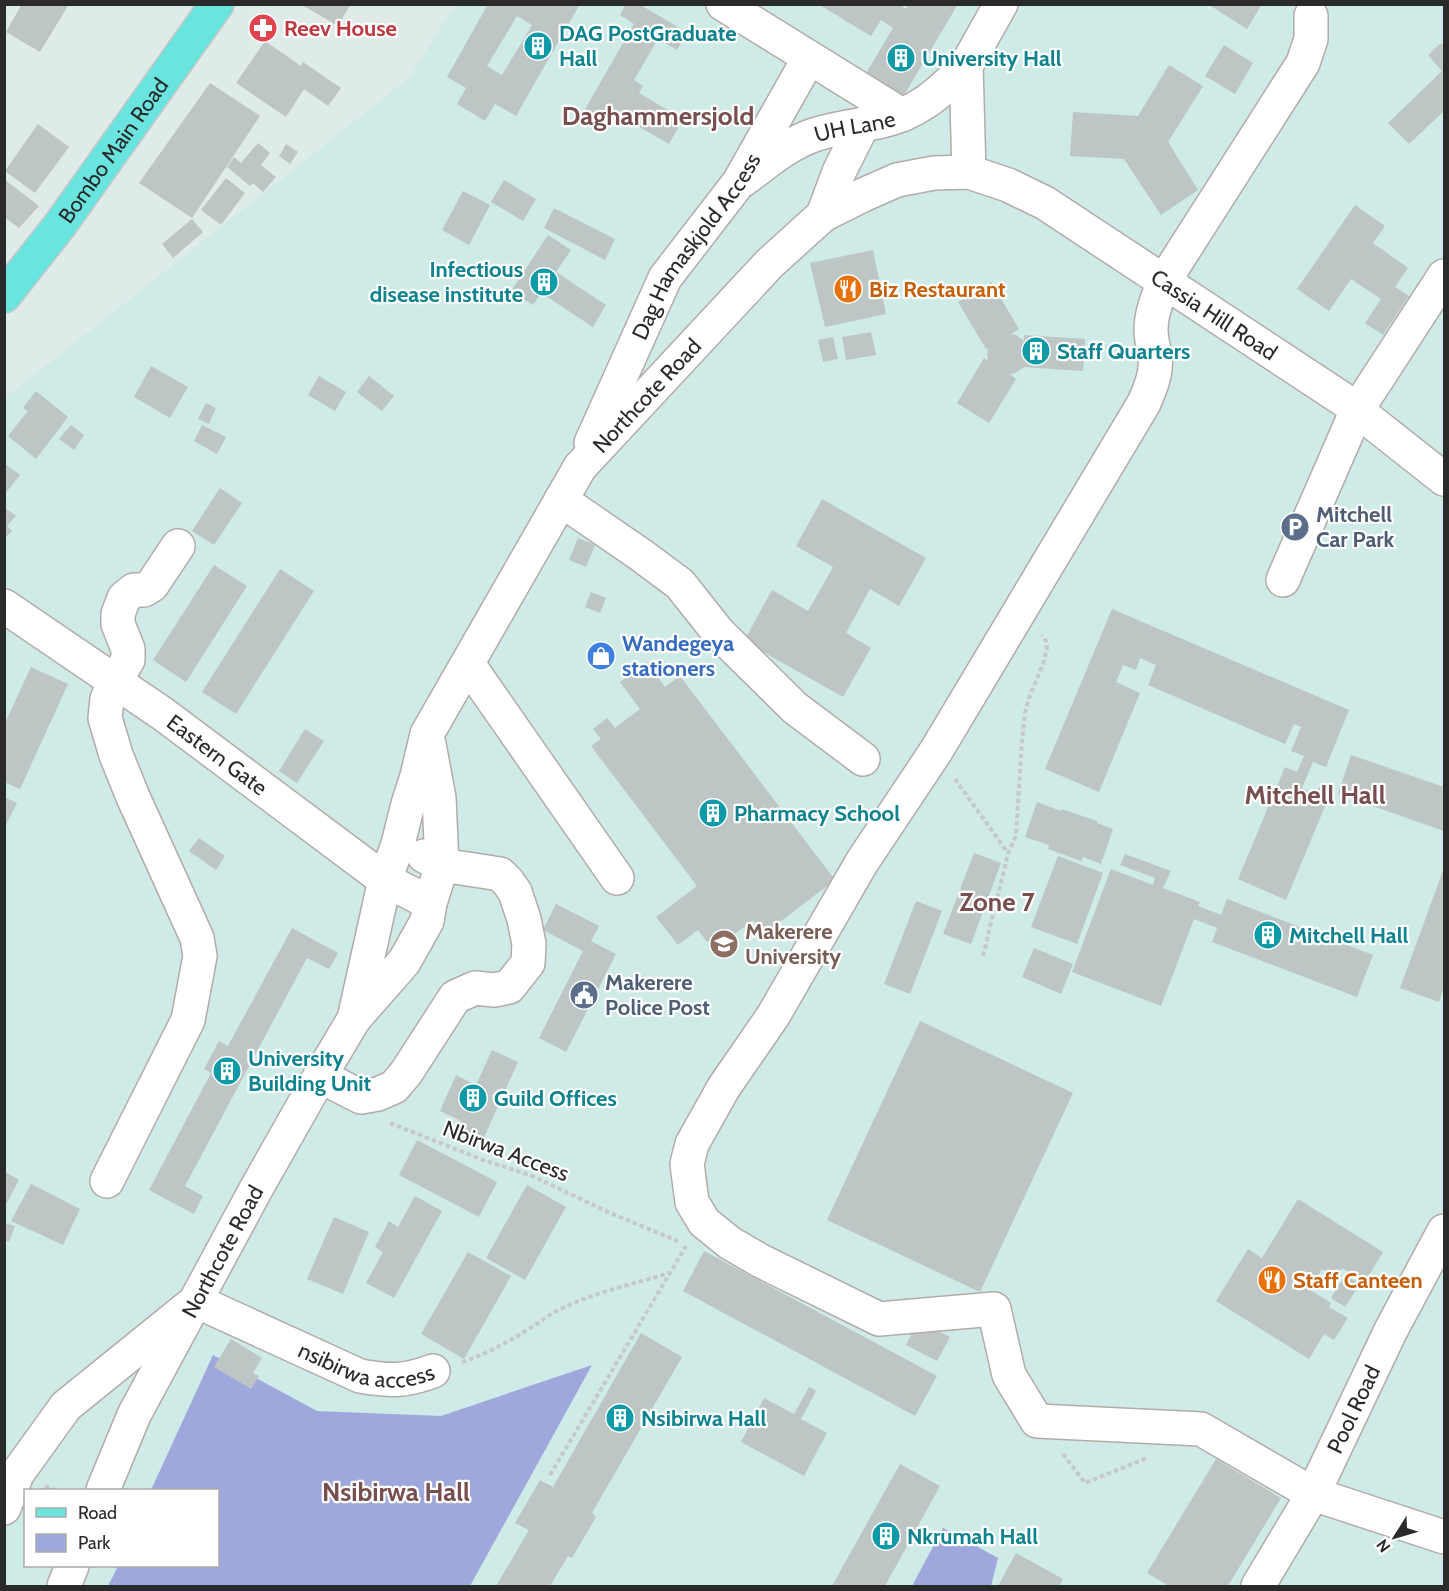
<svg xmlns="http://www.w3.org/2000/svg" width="1449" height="1591" font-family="Cabin,sans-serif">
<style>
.education{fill:#ceebe7;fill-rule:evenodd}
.green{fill:#9fa8dc}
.building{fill:#bdc6c4;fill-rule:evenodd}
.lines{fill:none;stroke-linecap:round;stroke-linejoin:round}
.minor-casing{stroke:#b5aaaa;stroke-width:36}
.major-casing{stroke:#c8c8c8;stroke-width:36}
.path{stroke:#c8c8c8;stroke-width:4;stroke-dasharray:4.5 3;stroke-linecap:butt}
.minor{stroke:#fff;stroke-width:33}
.major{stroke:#6ae4df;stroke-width:33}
.labels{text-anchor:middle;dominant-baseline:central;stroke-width:4.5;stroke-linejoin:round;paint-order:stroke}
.health-label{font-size:22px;font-weight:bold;fill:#be3a42;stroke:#fff;text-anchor:start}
.culture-label{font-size:22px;font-weight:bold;fill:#0d838f;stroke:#fff;text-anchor:start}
.street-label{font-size:22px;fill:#2a2a2a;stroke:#fff}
.food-label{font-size:22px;font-weight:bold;fill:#c56008;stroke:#fff;text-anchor:start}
.service-label{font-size:22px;font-weight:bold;fill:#4e5e75;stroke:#fff;text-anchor:start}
.shop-label{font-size:22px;font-weight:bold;fill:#366cbe;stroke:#fff;text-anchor:start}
.education-label{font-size:22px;font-weight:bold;fill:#785e54;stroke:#fff;text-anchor:start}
.quarter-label{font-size:26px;font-weight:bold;fill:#774f4f;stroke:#fff}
</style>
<rect width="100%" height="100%" fill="#deebe8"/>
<path class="education" d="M455 5H1444V1586H5V398L409 78ZM26 1490H218V1566H26Z"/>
<g class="green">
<polygon points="213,1355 317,1411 441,1416 592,1365 470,1586 108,1586 118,1566 218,1566 218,1490 151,1490"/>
<polygon points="943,1528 998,1558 991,1586 912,1586"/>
</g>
<g class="building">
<polygon points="22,4 69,4 40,52 6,32"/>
<path d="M488 4H580L516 116 495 104 485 121 457 104 466 88 447 77ZM517 16 532 25 502 75 487 66Z"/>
<polygon points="626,4 639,4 688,33 677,50 658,39 634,80 643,86 639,93 683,119 669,144 608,109 601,121 584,111 634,24 620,15"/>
<polygon points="818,4 898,4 906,9 909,4 958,4 900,102 862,80 893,28 881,20 871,36"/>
<polygon points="1212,4 1262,4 1247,29 1211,6"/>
<polygon points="302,5 350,5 338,26"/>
<polygon points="265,41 301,66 303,62 341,88 328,106 304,89 286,117 236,83"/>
<polygon points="1441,43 1444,46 1444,113 1443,112 1409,144 1388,123 1442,71 1428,55"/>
<polygon points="1224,45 1253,63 1235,94 1205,76"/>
<polygon points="1169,65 1203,86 1168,142 1198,190 1161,215 1124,159 1070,156 1073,112 1138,116"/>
<polygon points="210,83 260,116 192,218 139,183"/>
<polygon points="38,124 69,147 35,193 5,171"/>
<polygon points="258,143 270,153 261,165 276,177 263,192 253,183 250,186 227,167 234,157 241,163"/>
<polygon points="286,144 298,152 290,164 279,156"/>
<polygon points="226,178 245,193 221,225 201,210"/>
<polygon points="4,179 39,206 19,228 4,217"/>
<polygon points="504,180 536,199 523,221 491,202"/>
<polygon points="463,191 490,205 469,245 442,230"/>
<polygon points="1355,205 1385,226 1373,243 1408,268 1395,287 1409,296 1383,335 1365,323 1381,299 1351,279 1329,311 1297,289"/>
<polygon points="554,208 615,239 605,260 544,228"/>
<polygon points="192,219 203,232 173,258 162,244"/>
<polygon points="548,235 571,250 556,272 606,305 593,327 541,293 533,305 511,291"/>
<polygon points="873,250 886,314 825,327 810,263"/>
<polygon points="991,282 1019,329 1011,334 1016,335 1024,341 1024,335 1085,339 1083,371 1024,367 1015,373 1010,374 1016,379 989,423 957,403 984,358 988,361 987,354 988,348 986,349 958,302"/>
<polygon points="871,332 876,355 846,360 842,337"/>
<polygon points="833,337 838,359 823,362 818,340"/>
<polygon points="151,366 188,387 170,418 134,397"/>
<polygon points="319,376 346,392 335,411 308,395"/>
<polygon points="369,376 394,396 382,411 357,392"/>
<polygon points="36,391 68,417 36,459 8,436 28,411 23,408"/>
<polygon points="206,403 216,408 209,424 198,419"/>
<polygon points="71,425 84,435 74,450 59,439"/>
<polygon points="202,425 226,437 217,454 194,441"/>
<polygon points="4,463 20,475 4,495"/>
<polygon points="220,488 242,503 214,545 192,531"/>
<polygon points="822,499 926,558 899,606 870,589 846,633 871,648 843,697 744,641 772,590 808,611 833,567 796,546"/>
<polygon points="4,507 16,516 7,526 12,531 4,539"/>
<polygon points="578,538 595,545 586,567 569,560"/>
<polygon points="214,565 247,586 186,682 153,660"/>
<polygon points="280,569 314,591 236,714 202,692"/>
<polygon points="591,592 606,598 600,613 585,607"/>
<polygon points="1112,609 1349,710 1326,767 1313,762 1302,788 1316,794 1319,787 1331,792 1286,900 1238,879 1285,767 1297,772 1304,756 1291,751 1301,727 1294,724 1285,744 1148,685 1156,665 1140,658 1136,670 1123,665 1116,682 1140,693 1099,792 1045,769"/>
<polygon points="647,662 665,687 680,676 835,880 764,934 753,920 723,943 717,935 707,942 698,930 678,945 656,917 697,886 591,746 601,739 593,729 607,718 615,728 640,709 620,682"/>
<polygon points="31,667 68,684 20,789 4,782 4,725"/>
<polygon points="305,729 324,741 297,783 279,771"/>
<polygon points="1351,755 1444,787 1444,831 1338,794"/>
<polygon points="4,797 17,803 4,829"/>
<polygon points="1037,802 1061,811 1062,809 1097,821 1097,823 1113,829 1101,864 1083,857 1081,861 1048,849 1049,845 1025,837"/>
<polygon points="199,838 225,856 216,870 189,851"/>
<polygon points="974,853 1001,863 971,944 943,934"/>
<polygon points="1125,854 1171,871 1163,888 1200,902 1198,906 1221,915 1227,899 1373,955 1357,997 1212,942 1217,928 1194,919 1161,1006 1072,972 1111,869 1153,885 1155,878 1120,865"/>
<polygon points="1058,856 1103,873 1077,944 1031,927"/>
<polygon points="1444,868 1444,987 1439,1002 1400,988"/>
<polygon points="916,901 942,911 910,994 884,984"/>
<polygon points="556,904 599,926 591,941 616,954 566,1052 539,1038 583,951 543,930"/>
<polygon points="292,928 338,953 329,969 307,958 185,1186 203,1196 194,1214 149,1190 211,1073 204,1069 219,1041 228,1046"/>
<polygon points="1034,948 1073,964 1061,994 1022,977"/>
<polygon points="920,1021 1073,1093 980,1292 827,1220"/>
<polygon points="492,1050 518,1062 481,1144 455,1132 461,1121 440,1111 456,1075 476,1085"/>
<polygon points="417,1140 497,1182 479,1217 399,1175"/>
<polygon points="4,1171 19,1180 7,1203 4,1201"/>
<polygon points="31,1184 80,1209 63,1245 11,1221"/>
<polygon points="527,1185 566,1207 525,1280 486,1258"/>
<polygon points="415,1196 442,1211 394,1298 366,1283 383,1252 375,1247 389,1221 398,1227"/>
<polygon points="1298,1199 1383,1252 1365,1282 1342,1268 1336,1279 1322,1269 1310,1290 1331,1303 1329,1307 1348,1318 1334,1340 1324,1334 1309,1359 1216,1301 1248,1249 1262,1258"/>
<polygon points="334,1217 369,1232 343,1294 307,1279"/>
<polygon points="4,1223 15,1226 9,1242 4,1240"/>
<polygon points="704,1251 937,1376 915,1416 683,1291"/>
<polygon points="468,1252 511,1276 464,1359 421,1334"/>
<polygon points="1345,1275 1360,1284 1345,1307 1331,1298"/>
<polygon points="918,1321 950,1337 937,1361 906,1345"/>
<polygon points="641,1333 682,1357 592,1513 596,1517 572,1558 568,1556 550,1586 496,1586 529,1530 515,1523 540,1480 553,1487"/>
<polygon points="231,1339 262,1358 253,1373 259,1376 251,1389 214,1367"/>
<polygon points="809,1387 816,1391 801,1419 827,1433 804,1476 741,1442 764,1398 794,1414"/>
<polygon points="1216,1459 1281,1498 1228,1586 1169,1586 1147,1573"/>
<polygon points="900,1464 940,1486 885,1586 832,1586"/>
<polygon points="1016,1553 1063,1579 1059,1586 998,1586"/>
</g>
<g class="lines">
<g class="minor-casing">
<g id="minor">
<polyline points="723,4 902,115"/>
<path d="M1311 16V39L1303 63 1164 281C1158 297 1151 313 1151 330 1151 339 1154 349 1155 358 1157 373 1150 389 1144 403L936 751 862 862 773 1016 724 1087 692 1144 687 1164 692 1202 704 1222 730 1243 761 1261 879 1319 994 1309 1009 1375 1037 1421 1201 1429 1313 1494 1444 1537"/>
<polyline points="969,172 966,66 1001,4"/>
<path id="s1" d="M743 180C764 165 789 143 814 135 834 128 856 126 878 122 917 114 939 94 966 66"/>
<polyline points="823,215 839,172 863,124"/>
<path id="s2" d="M591 443 665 278 739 182 809 58"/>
<polyline points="561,500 641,555 680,584 718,632 795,708 863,759"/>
<polyline points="1283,580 1357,410 1444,276"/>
<path id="s3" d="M4 606 163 714 385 880 430 903"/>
<polyline points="468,664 617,878"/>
<path id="s4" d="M354 1019 385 880 398 844 408 804 417 776 427 734 580 467 770 263 823 215 863 195 897 180 934 173 969 172 1008 185 1045 203 1344 400 1444 479"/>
<polyline points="320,1076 361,1097 378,1094 394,1087 406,1073 455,997 475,988 494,990 509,987 528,963 529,944 524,919 515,892 508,882 500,874 442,865 424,856"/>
<polyline points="107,1181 188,1020 200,956 197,938 133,797 116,755 105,718 107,699 114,682 128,660 128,649 118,624 118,614 124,598 134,590 144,590 152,585 178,546"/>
<path id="s5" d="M103 1490 134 1415 256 1189 320 1076 354 1019 404 962 427 921 430 903 442 865 439 798 429 744"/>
<path id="s6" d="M4 1508 17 1474 66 1406 196 1301 360 1376C389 1381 404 1382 433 1371"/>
<polyline points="64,1586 72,1566"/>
<path id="s7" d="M1258 1586 1313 1494 1391 1330 1444 1231"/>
</g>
</g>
<g class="major-casing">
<g id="major">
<path id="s8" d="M4 296 60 225 217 4"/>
</g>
</g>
<g class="path">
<polyline points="955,779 1008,853"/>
<polyline points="983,956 1008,854 1016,835 1022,741 1025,713 1029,698 1043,664 1047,648 1046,641 1042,635"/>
<polyline points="390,1123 483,1160 530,1175 608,1212 680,1242"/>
<path d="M462 1362C487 1354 510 1341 532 1327 540 1322 547 1316 555 1312 590 1293 631 1285 669 1273"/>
<polyline points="1063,1454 1085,1483 1147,1458"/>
<polyline points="550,1475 686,1246"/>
<polyline points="45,1486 55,1490"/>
</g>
<use href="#minor" class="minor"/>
<use href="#major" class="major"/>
</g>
<defs>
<g id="pharmacy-disc" transform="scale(1.5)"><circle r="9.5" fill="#e0444e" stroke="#fff"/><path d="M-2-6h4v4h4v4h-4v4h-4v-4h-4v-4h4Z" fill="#fff"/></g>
<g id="building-disc" transform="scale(1.5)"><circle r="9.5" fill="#0f9aa8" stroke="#fff"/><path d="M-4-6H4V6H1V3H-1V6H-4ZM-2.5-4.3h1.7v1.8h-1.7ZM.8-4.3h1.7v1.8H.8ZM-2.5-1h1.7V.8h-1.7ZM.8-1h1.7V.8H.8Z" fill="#fff"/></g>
<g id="restaurant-disc" transform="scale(1.5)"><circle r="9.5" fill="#e8710a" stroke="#fff"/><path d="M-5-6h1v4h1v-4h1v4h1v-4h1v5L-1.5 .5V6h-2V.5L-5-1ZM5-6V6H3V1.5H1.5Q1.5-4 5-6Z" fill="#fff"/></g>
<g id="parking-disc" transform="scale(1.5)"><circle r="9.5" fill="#5c6f8a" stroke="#fff"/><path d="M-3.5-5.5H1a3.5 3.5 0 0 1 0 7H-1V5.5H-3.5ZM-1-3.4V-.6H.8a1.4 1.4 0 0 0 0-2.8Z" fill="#fff"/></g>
<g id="shop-disc" transform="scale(1.5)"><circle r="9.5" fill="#3f7fe0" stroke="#fff"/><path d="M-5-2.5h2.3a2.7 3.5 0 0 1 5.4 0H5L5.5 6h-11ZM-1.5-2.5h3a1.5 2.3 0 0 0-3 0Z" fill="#fff"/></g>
<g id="university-disc" transform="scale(1.5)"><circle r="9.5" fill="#8d6e63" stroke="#fff"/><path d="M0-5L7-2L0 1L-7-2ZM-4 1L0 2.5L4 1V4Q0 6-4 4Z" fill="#fff"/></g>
<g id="civic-disc" transform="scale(1.5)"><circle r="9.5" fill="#5c6f8a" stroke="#fff"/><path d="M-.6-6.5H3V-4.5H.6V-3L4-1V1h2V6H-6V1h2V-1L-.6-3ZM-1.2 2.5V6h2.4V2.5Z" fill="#fff"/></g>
</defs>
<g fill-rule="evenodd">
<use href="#pharmacy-disc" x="263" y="28"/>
<use href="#building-disc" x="538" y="46"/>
<use href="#building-disc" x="901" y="58"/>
<use href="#building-disc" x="544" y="282"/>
<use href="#restaurant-disc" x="848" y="289"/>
<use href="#building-disc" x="1036" y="351"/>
<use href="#parking-disc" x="1295" y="527"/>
<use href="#shop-disc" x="601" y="656"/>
<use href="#building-disc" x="713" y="813"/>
<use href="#building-disc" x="1268" y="935"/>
<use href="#university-disc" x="724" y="944"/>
<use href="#civic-disc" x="584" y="995"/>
<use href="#building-disc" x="227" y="1071"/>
<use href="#building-disc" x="473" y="1098"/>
<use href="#restaurant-disc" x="1272" y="1280"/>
<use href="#building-disc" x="620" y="1418"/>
<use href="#building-disc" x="886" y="1536"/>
</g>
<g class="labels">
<g class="health-label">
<text x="284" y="28">Reev House</text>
</g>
<g class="culture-label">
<text x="559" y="33">DAG PostGraduate<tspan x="559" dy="25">Hall</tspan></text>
<text x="922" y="58">University Hall</text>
<text x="523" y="269" text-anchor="end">Infectious<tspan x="523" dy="25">disease institute</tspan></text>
<text x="1057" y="351">Staff Quarters</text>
<text x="734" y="813">Pharmacy School</text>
<text x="1289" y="935">Mitchell Hall</text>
<text x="248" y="1058">University<tspan x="248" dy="25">Building Unit</tspan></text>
<text x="494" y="1098">Guild Offices</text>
<text x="641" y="1418">Nsibirwa Hall</text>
<text x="907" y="1536">Nkrumah Hall</text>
</g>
<g class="street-label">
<text stroke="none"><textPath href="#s1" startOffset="126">UH Lane</textPath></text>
<text stroke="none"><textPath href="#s8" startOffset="182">Bombo Main Road</textPath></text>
<text stroke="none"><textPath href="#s2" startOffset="224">Dag Hamaskjold Access</textPath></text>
<text stroke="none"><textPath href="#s4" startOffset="1392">Cassia Hill Road</textPath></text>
<text stroke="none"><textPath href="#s4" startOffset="700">Northcote Road</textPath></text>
<text stroke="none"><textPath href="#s3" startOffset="260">Eastern Gate</textPath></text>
<text transform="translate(506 1151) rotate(21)">Nbirwa Access</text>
<text stroke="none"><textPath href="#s5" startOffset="267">Northcote Road</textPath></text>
<text stroke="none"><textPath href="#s6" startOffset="472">nsibirwa access</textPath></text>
<text stroke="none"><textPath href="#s7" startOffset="201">Pool Road</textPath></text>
</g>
<g class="food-label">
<text x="869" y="289">Biz Restaurant</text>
<text x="1293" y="1280">Staff Canteen</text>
</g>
<g class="service-label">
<text x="1316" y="514">Mitchell<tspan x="1316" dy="25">Car Park</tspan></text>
<text x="605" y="982">Makerere<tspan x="605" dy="25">Police Post</tspan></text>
</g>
<g class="shop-label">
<text x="622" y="643">Wandegeya<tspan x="622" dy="25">stationers</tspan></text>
</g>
<g class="education-label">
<text x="745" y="931">Makerere<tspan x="745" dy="25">University</tspan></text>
</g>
<g class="quarter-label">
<text x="658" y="116">Daghammersjold</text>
<text x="1315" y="795">Mitchell Hall</text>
<text x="997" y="902">Zone 7</text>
<text x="396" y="1492">Nsibirwa Hall</text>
</g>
</g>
<rect width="1449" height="1591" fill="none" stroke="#2a2a2a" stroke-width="12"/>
<rect x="24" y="1489" width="195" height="78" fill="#ffffff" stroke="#aaaaaa" stroke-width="1.5"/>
<rect x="36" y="1508" width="30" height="9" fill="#6ae4df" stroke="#aaaaaa" stroke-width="1.5"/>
<text x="78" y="1519" font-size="18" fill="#2a2a2a">Road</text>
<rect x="36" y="1534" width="30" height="18" fill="#9fa8dc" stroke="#aaaaaa" stroke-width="1.5"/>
<text x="78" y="1549" font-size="18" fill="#2a2a2a">Park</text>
<g transform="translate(1395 1537) rotate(233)" stroke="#ffffff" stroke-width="4.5" paint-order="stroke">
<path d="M0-4.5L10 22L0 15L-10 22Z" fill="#2a2a2a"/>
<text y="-9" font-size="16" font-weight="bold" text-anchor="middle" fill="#2a2a2a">N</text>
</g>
</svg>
